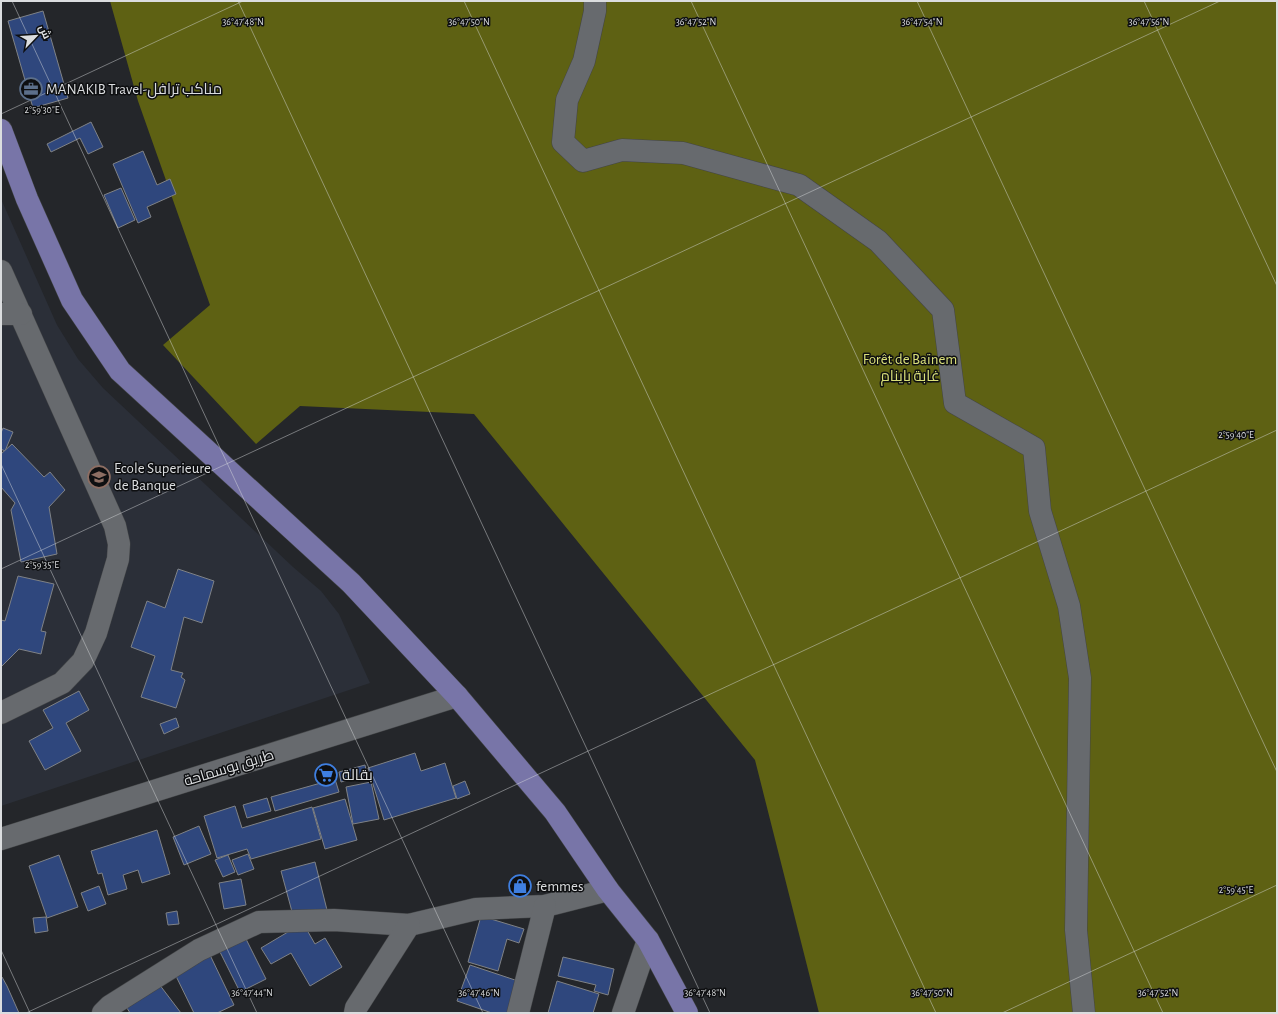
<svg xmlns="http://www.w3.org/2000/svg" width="1278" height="1014" font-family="'Alegreya Sans',Cairo,sans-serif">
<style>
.built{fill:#2b2f38}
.forest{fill:#5e6113}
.building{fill:#2f477d;stroke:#7f8286}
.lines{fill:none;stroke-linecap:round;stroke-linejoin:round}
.minor-casing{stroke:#434547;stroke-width:23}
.major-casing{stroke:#434547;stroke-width:23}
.minor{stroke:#676a6e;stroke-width:22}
.major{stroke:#7875a8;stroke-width:22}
.ticks{fill:none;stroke:#dbdddf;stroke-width:1;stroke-opacity:0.45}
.labels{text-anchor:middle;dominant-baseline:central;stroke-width:3;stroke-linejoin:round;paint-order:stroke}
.poi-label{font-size:15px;fill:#dbdddf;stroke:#0e0f11;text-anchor:start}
.park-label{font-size:15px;fill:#dae07a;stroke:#0e0f11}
.street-label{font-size:15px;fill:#dbdddf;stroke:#0e0f11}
.ticks-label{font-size:10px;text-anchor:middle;fill:#dbdddf;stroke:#0e0f11;stroke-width:3;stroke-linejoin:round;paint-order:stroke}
</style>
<rect width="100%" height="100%" fill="#24262a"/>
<polygon class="built" points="1,199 57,325 78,359 103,388 293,567 321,591 339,614 370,683 1,806"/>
<polygon class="forest" points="110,1 1277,1 1277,1013 819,1013 755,760 474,414 300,406 256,444 163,345 210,305 138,101"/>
<g class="building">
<polygon points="43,11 68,98 33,108 8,21"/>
<polygon points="91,122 103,147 88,154 80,138 51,152 47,144"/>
<polygon points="143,151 157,185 170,179 176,194 147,207 151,217 138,223 113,164"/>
<polygon points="121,188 135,220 118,228 104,195"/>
<polygon points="3,428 13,432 5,451 1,449 1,433"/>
<polygon points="12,444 44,477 50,472 65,490 49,507 57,554 21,562 11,510 15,503 1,487 1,454"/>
<polygon points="178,569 214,581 202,623 184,617 171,670 183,673 181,677 185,680 176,708 141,697 155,656 131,647 147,601 165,608"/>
<polygon points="18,576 54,584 41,631 46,632 41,654 19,649 1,667 1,620 5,621"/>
<polygon points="79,691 89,710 66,723 81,751 45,770 29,741 53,728 43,710"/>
<polygon points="176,718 179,727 164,734 160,724"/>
<polygon points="415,753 421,771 445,763 456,798 384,820 368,768"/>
<polygon points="365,765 367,775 341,782 339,772"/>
<polygon points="335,779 339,792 275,811 271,797"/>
<polygon points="465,781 470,794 457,799 453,786"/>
<polygon points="371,782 379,819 353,824 346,787"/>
<polygon points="267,798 271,811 247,818 243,805"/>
<polygon points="345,799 357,840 325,849 313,808"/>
<polygon points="235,806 242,828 312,807 321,839 251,859 247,849 217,858 204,816"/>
<polygon points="199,826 211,854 184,865 173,837"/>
<polygon points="157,830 170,874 142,883 138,870 123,875 127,889 108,895 102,873 98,874 91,851"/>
<polygon points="248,854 254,869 238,875 232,860"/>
<polygon points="59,855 78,907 47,918 29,866"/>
<polygon points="228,855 235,872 223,877 215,860"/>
<polygon points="315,862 327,910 294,919 281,871"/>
<polygon points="241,879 246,905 224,909 219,883"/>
<polygon points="99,886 106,904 88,911 81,893"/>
<polygon points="177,911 179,924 168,925 166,913"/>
<polygon points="481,916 524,929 519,943 507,939 498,971 468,962"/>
<polygon points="46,917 48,931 35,933 33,918"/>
<polygon points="303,923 315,944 325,938 342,967 310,986 291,953 271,964 261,948"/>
<polygon points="245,937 266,979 240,992 219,950"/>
<polygon points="210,955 234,1005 217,1013 194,1013 174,972"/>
<polygon points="563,957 614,969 608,995 594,991 596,985 558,976"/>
<polygon points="470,965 518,981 507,1013 492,1013 457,1001"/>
<polygon points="2,977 7,986 19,1013 1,1013 1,978"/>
<polygon points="557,981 599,994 593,1013 548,1013"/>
<polygon points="159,984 181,1013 130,1013 127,1008"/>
</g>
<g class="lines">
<g class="minor-casing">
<g id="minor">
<polyline points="595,1 595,11 584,61 567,100 563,142 583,161 622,150 683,153 799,185 878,241 943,310 955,403 1034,448 1040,511 1069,606 1080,678 1076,930 1084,1013"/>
<polyline points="1,271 115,526 119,544 118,559 96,633 83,661 62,683 1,713"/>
<polyline points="1,314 21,314"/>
<polyline points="1,839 457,696"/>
<polyline points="103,1013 110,1006 199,950 259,922 334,920 409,925 476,909 545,906 608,890"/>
<polyline points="355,1013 356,1008 409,925"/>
<polyline points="518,1013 545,906"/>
<polyline points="623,1013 648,940"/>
</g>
</g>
<g class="major-casing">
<polyline id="major" points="1,130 27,199 72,300 120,371 351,583 457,696 555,812 608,890 648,940 687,1013"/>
</g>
<use href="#minor" class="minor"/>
<use href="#major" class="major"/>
</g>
<path class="ticks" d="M12 1 483 1013M238 1 710 1013M464 1 936 1013M691 1 1163 1013M917 1 1277 772M1144 1 1277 286M1 114 243 1M1 464 257 1013M1 569 1220 1M1 950 30 1013M26 1013 1277 430M1002 1013 1277 885"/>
<defs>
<g id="office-ring" transform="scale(1.15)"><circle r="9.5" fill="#0e0f11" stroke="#5c6f8a" stroke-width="1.5"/><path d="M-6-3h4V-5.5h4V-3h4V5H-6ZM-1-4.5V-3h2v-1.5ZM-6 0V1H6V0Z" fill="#5c6f8a"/></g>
<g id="university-ring" transform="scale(1.15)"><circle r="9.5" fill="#0e0f11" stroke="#8d6e63" stroke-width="1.5"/><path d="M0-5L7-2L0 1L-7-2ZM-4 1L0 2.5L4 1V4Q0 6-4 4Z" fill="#8d6e63"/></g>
<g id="supermarket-ring" transform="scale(1.15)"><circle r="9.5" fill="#0e0f11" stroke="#3f7fe0" stroke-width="1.5"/><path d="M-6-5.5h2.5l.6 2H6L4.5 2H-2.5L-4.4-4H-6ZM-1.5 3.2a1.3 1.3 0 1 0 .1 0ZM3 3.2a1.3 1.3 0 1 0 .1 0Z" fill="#3f7fe0"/></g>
<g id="shop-ring" transform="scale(1.15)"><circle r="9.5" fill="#0e0f11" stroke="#3f7fe0" stroke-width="1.5"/><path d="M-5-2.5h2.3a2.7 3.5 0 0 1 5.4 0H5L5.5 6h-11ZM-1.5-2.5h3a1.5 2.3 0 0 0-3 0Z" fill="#3f7fe0"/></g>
</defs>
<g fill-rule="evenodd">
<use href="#office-ring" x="31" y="89"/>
<use href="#university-ring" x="99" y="477"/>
<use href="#supermarket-ring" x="326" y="775"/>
<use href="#shop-ring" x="520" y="886"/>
</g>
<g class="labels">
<g class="poi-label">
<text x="46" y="89">MANAKIB Travel-مناكب ترافل</text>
<text x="114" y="468">Ecole Superieure<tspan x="114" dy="17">de Banque</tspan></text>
<text x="342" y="775">بقالة</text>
<text x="536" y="886">femmes</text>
</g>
<g class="park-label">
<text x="910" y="359">Forêt de Baïnem<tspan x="910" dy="17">غابة باينام</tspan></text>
</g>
<g class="street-label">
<text transform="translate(229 768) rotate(-17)">طريق بوسماحة</text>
</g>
</g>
<g class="ticks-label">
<text x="243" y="25">36°47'48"N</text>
<text x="469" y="25">36°47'50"N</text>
<text x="696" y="25">36°47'52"N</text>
<text x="922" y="25">36°47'54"N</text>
<text x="1149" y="25">36°47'56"N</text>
<text x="42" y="113">2°59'30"E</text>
<text x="1236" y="438">2°59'40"E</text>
<text x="42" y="568">2°59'35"E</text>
<text x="1236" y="893">2°59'45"E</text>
<text x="252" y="996">36°47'44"N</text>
<text x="1158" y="996">36°47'52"N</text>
<text x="479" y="996">36°47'46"N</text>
<text x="705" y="996">36°47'48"N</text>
<text x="932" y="996">36°47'50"N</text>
</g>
<rect width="1278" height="1014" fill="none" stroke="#dbdddf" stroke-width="4"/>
<g transform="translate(36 36) rotate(65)" stroke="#0e0f11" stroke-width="3" paint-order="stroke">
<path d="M0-3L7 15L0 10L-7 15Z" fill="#dbdddf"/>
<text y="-6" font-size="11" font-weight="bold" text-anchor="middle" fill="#dbdddf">ش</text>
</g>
</svg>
